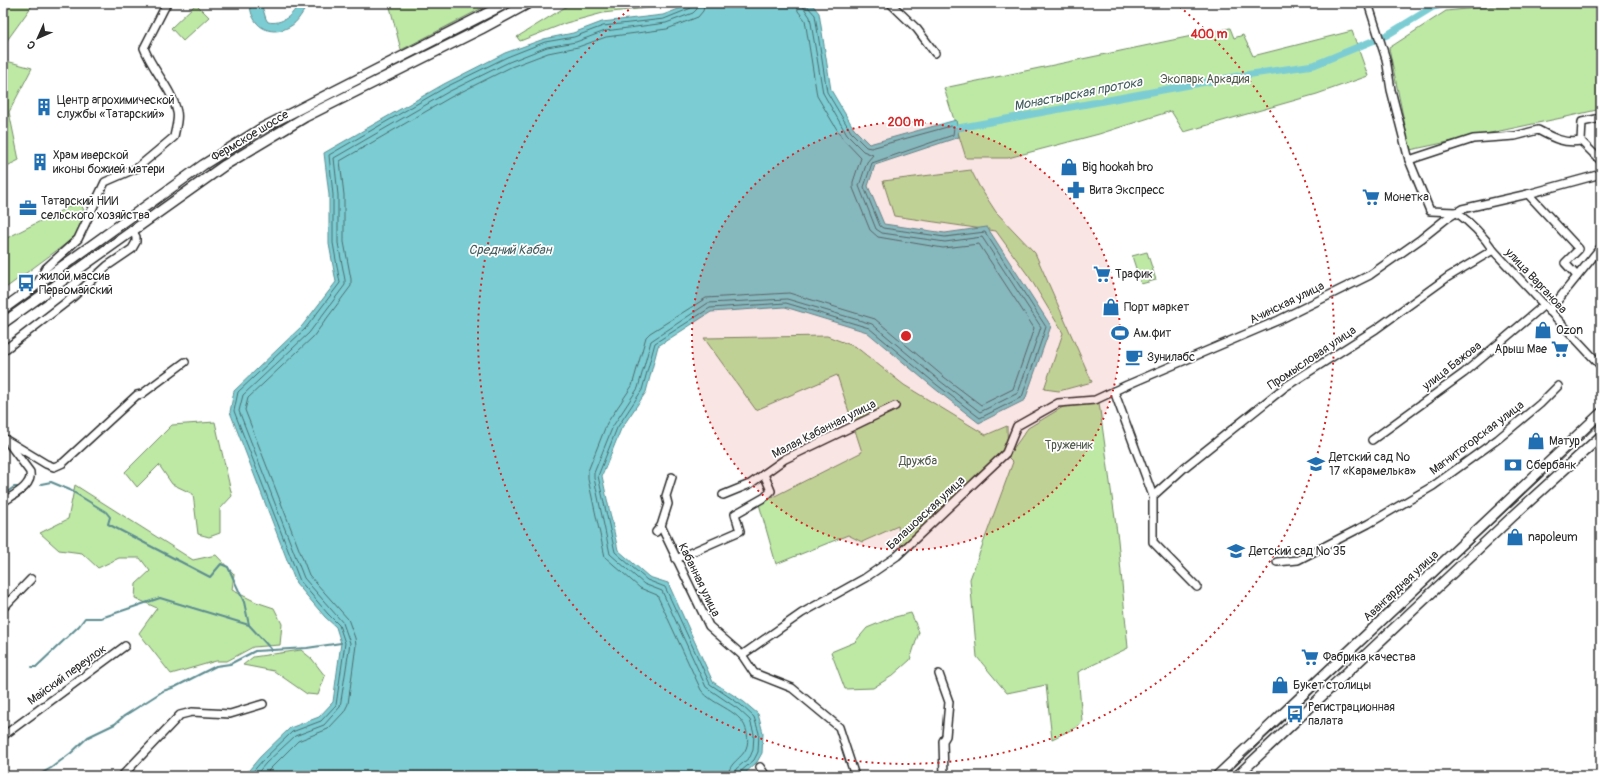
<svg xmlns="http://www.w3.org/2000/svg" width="1604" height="779" font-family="Pangolin,sans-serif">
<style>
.green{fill:#bee9a5;stroke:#748a68}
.water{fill:#7ccdd3;stroke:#5c8c90}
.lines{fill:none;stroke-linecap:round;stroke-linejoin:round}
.shore{stroke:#4b6c6e;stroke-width:1}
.stream{stroke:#5c8c90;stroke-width:2}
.canal{stroke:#7ccdd3;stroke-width:7}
.street-casing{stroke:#2b2b2b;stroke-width:10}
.secondary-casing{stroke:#2b2b2b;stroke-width:12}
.street{stroke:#fff;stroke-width:7}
.secondary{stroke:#fff;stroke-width:9}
.tram{stroke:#2b2b2b;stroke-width:1}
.ring{fill:none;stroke:#d62828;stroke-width:2;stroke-dasharray:2 4}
.labels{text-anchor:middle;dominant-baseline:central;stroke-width:3.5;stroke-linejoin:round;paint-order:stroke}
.park-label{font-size:12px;fill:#505a4a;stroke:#fff}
.poi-label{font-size:12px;fill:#2b2b2b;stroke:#fff;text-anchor:start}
.street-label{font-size:12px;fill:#2b2b2b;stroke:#fff}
.water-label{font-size:13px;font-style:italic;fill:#435c5d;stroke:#fff}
.centre{fill:#d62828;stroke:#fff;stroke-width:2}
.ring-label{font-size:12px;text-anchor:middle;font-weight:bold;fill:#d62828;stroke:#fff;stroke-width:3.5;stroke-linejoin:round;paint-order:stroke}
</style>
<rect width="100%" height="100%" fill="#fff"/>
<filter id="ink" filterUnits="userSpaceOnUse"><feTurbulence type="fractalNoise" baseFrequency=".025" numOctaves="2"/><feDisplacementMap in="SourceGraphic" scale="8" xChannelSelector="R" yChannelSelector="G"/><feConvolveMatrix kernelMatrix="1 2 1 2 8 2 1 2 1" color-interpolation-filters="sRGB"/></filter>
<g filter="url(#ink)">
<g class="green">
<polygon points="3,3 34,3 3,46"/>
<polygon points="389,3 492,3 401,50"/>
<polygon points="572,3 663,3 655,7 603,13 566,23 520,41 517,37"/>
<polygon points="1526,3 1601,3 1601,109 1566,117 1410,150 1389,48 1446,11"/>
<polygon points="196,4 209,17 183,41 171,28"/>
<polygon points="1230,28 1234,38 1243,35 1253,56 1352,31 1368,76 1317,94 1184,132 1171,111 1099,134 1008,158 966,158 944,88"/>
<polygon points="3,60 32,68 9,112 19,160 3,168"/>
<polygon points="971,170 979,186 996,212 1035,253 1092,382 1059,391 1044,389 1063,333 1030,278 996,231 894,216 883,181"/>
<polygon points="80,201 90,226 3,290 3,240"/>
<polygon points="1147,252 1156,280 1141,284 1132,256"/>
<polygon points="827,336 856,347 904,385 986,435 1007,426 1008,456 1028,428 1068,404 1099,403 1118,540 1128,648 1078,672 1082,721 1077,727 1052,739 1046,685 1007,693 977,657 970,579 1013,462 1008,457 902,556 898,526 862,542 848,535 776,564 759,504 862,452 837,375 756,410 704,338"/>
<polygon points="215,422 232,496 220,509 220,533 209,537 198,534 193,494 172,484 159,465 137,487 125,472 172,425"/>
<polygon points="75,485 193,560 216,555 234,574 232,590 256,602 274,608 282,624 280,645 253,647 227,661 216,661 171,674 139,633 157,608 135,598 136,584 150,571 140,558 119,558 98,568 82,553 59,550 40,533 68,519"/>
<polygon points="911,613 919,632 910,660 892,676 873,688 845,689 831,652 855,642 867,628 891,618"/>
<polygon points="301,650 312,659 325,676 318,695 307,694 274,671 243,665 253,657"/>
</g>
<g class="water">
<path d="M250 3H261L266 19 268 22C282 25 293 15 299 3H309C303 11 298 23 289 27 269 38 250 25 250 3Z"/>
<polygon points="694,3 811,3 819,13 831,90 854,129 869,144 956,120 959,137 875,165 868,186 884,224 945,233 987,227 1051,326 1025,400 979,423 934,388 867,332 785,307 711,312 658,346 646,392 621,429 602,476 618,550 649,577 668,583 713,682 744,702 758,714 763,733 762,753 757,762 742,776 244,776 260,757 290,728 319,717 333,702 341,643 336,627 325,617 296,583 230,412 234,391 302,326 336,282 329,244 329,195 324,153 444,84 505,53 544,39 573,33 602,22 663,15"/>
</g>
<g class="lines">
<g class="shore">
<polyline points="249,776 263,760 292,732 321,721 336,705 345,643 339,625 328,614 300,581 234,411 238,392 305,329 340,283 333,243 333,195 329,155 446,87 507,57 545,42 574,37 603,26 664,19 691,8 693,3"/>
<polyline points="255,776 266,763 295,736 324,725 340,707 350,643 343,623 304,578 239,411 243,395 309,333 345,285 345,280 338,243 338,195 334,158 448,92 509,62 547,47 576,42 605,31 666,23 693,13 697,9 699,3"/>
<polyline points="263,776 298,741 328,729 344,712 348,704 356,645 355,638 348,619 309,575 245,410 248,398 313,337 351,286 351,279 344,242 344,195 340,161 451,97 511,67 548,53 578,47 606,37 667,29 698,17 703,11 705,3"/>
<path d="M728 776C729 757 752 759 747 733 743 710 714 707 701 690L657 595 640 588 605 557 588 479V471L607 423 632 386 646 337 650 333 706 298 789 293 875 319 944 377 981 405 1013 389 1034 328 979 244 943 248 878 237 870 230 853 188V182L861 158 842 138 817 96 805 20 798 11 797 3"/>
<polyline points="734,776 736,769 750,757 753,750 754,734 750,720 738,709 706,687 662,591 644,584 610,554 594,478 594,473 613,426 638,388 651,341 708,303 787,299 872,324 940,381 980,412 1018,393 1041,327 982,237 945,242 882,233 876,229 859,186 867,162 873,155 863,151 847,135 823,93 810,17 804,8 803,3"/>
<polyline points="740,776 740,772 754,760 758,752 759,733 754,717 741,705 710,684 665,587 647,580 615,552 598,476 617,428 642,390 655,343 710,308 786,303 869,328 937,385 980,418 1022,397 1046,327 985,232 945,237 883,228 880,226 864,187 872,163 953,135 954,127 951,126 871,148 866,147 851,132 827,92 815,15 808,7 808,3"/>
</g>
<g class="stream">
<polyline points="41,484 51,482 70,490 106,512 110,517 108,524 210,577 221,564 228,567 244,602 249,625 271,649"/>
<polyline points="3,495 14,487 21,487"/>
<polyline points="32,667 36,667 79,626 85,618 101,618 160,598 249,625"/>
<polyline points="37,776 51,768 71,753 88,737 115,724 124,716 163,691 175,687 216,666 230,664 255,651 307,648 341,643"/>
</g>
<polyline class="canal" points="958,128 1238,76 1314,65 1387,35 1433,7 1450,3"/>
<g class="street-casing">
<g id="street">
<polyline points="890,3 917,29 935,53"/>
<polyline points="1368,3 1386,59 1391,90 1409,160 1430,211 1456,212"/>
<polyline points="1601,118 1582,122 1581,141 1601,161"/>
<path d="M1409 160 1473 139 1515 136 1538 130C1553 138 1564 144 1581 141"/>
<polyline points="1528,194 1579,249 1565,263 1577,276"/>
<path d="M1456 212C1471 223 1483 235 1493 250L1601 366"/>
<path d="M37 284 46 268 78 239 105 182 137 168 174 137C175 130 179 119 177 112 172 89 153 71 144 48L167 3"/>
<polyline points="1549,311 1601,247"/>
<polyline points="3,351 73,297 107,266 132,249 136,242 136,237 132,230"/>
<polyline points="1114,391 1153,496 1153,542 1197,587"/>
<polyline points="3,438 46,464 54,467 63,463 137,395 142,394 185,362"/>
<polyline points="1372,440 1464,373 1543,306"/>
<polyline points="723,495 750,484 785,459 895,406"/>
<polyline points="1153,496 1185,467 1285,387 1376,329 1448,277 1493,250"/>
<path d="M3 502C13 495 33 486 30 472L10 445"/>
<polyline points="661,526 709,626 742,655 754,673 792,688 839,727 855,776"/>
<polyline points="656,532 661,526 668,504 666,496 672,477"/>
<polyline points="676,559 740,531 735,514 765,497 771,491 764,474"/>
<polyline points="1277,562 1298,560 1368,524 1433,486 1498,439 1540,404 1558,386"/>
<polyline points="3,608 31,579"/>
<polyline points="742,655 802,613 865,578 897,556 1006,453 1017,426 1058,403 1095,400 1127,385 1279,320 1370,275 1421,239 1446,219 1462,209 1528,194 1601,174"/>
<polyline points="939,674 949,702 946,736 943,741 944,776"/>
<polyline points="3,736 125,646"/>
<polyline points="760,767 766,776"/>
<polyline points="122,776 180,715 192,712 230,714 263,704"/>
</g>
</g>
<g class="secondary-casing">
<g id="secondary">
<polyline points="3,309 203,165 262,128 507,3"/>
<polyline points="3,323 225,165 305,117 481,29 529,3"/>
<polyline points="1217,776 1601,413"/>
<polyline points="1237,776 1511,518 1601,436"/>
</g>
</g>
<use href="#street" class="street"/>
<use href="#secondary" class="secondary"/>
<polyline class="tram" points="1223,776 1601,422"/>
</g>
</g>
<circle cx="906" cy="336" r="214" fill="#d62828" fill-opacity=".12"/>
<g class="ring">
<circle cx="906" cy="336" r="214"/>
<path d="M1175 3A428 428 0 1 1 637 3"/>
</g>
<defs>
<g id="building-bare" transform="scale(1.38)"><path d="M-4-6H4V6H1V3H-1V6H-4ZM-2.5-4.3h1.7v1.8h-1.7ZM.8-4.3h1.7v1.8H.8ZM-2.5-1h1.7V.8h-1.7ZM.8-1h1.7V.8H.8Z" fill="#1f6fb2" stroke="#fff" stroke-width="2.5" paint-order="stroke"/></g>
<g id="shop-bare" transform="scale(1.38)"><path d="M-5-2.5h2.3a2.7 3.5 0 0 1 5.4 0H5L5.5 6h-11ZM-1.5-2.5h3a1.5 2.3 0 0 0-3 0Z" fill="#1f6fb2" stroke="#fff" stroke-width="2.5" paint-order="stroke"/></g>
<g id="pharmacy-bare" transform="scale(1.38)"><path d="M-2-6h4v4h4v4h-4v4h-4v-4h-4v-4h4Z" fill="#1f6fb2" stroke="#fff" stroke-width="2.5" paint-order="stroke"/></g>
<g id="supermarket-bare" transform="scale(1.38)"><path d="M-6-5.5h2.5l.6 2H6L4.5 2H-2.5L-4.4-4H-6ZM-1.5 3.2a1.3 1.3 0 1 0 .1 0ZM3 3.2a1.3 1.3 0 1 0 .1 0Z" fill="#1f6fb2" stroke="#fff" stroke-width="2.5" paint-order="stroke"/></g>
<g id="office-bare" transform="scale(1.38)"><path d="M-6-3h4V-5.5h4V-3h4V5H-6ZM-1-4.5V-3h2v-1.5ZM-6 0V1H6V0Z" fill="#1f6fb2" stroke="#fff" stroke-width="2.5" paint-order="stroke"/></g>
<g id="bus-bare" transform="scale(1.38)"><path d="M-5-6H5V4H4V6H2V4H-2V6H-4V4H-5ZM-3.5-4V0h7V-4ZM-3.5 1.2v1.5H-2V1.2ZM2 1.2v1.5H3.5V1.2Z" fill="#1f6fb2" stroke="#fff" stroke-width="2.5" paint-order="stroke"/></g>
<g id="stadium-bare" transform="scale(1.38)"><path d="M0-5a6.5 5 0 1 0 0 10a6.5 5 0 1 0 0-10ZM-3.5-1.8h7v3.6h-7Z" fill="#1f6fb2" stroke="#fff" stroke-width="2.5" paint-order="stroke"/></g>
<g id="cafe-bare" transform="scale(1.38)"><path d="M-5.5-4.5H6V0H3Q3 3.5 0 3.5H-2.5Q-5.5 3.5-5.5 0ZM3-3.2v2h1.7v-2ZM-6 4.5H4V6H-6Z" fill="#1f6fb2" stroke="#fff" stroke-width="2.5" paint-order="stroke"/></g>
<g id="school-bare" transform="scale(1.38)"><path d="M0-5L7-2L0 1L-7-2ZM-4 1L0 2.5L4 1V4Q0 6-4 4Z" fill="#1f6fb2" stroke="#fff" stroke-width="2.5" paint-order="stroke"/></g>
<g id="bank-bare" transform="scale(1.38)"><path d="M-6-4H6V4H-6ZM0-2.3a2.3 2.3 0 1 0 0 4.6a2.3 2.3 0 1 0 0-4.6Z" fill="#1f6fb2" stroke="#fff" stroke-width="2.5" paint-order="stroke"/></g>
</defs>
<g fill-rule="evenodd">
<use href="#building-bare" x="44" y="107"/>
<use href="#building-bare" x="40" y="162"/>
<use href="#shop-bare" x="1069" y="167"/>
<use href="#pharmacy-bare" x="1076" y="190"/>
<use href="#supermarket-bare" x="1371" y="197"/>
<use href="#office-bare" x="28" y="208"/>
<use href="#supermarket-bare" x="1102" y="274"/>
<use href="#bus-bare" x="26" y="283"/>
<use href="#shop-bare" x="1111" y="307"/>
<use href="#shop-bare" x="1543" y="330"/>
<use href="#stadium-bare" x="1120" y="333"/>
<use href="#supermarket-bare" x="1560" y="349"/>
<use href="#cafe-bare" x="1134" y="357"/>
<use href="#shop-bare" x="1536" y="441"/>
<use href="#school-bare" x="1316" y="464"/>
<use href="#bank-bare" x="1513" y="465"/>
<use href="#shop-bare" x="1515" y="537"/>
<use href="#school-bare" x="1236" y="551"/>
<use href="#supermarket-bare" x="1310" y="657"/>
<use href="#shop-bare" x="1280" y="685"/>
<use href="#bus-bare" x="1295" y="714"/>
</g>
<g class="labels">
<g class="park-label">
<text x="1205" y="79">Экопарк Аркадия</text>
<text x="1069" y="445">Труженик</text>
<text x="918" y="461">Дружба</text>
</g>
<g class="poi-label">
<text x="57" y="100">Центр агрохимической<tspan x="57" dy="14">службы «Татарский»</tspan></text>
<text x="53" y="155">Храм иверской<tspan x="53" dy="14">иконы божией матери</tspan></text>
<text x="1082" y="167">Big hookah bro</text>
<text x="1089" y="190">Вита Экспресс</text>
<text x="1384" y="197">Монетка</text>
<text x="41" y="201">Татарский НИИ<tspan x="41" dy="14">сельского хозяйства</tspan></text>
<text x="1115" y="274">Трафик</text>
<text x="39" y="276">жилой массив<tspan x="39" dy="14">Первомайский</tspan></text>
<text x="1124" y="307">Порт маркет</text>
<text x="1556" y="330">Ozon</text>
<text x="1133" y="333">Ам.фит</text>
<text x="1547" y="349" text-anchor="end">Арыш Мае</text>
<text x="1147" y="357">Зунилабс</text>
<text x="1549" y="441">Матур</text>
<text x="1329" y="457">Детский сад №<tspan x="1329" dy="14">17 «Карамелька»</tspan></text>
<text x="1526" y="465">Сбербанк</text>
<text x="1528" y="537">napoleum</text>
<text x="1249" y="551">Детский сад № 35</text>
<text x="1323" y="657">Фабрика качества</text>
<text x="1293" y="685">Букет столицы</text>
<text x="1308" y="707">Регистрационная<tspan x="1308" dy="14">палата</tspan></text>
</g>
<g class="street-label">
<text transform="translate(250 136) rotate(-31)">Фермское шоссе</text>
<text transform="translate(1536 281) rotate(47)">улица Варганова</text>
<text transform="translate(1287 303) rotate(-26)">Ачинская улица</text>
<text transform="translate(1312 358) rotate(-34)">Промысловая улица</text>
<text transform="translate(1452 366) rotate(-38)">улица Бажова</text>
<text transform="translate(824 429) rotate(-27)">Малая Кабанная улица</text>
<text transform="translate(1477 438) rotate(-37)">Магнитогорская улица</text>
<text transform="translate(926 513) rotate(-43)">Балашовская улица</text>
<text transform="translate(699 580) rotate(64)">Кабанная улица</text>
<text transform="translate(1401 586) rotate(-43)">Авангардная улица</text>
<text transform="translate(67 675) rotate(-36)">Майский переулок</text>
</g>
<g class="water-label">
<text transform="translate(1078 94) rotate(-11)">Монастырская протока</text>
<text x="510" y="250">Средний Кабан</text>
</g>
</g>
<circle cx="906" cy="336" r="6" class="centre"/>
<g class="ring-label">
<text x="1209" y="38">400 m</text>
<text x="906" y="126">200 m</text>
</g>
<rect width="1604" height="779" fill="none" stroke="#fff" stroke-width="16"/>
<rect x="8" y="8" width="1588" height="763" fill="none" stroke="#2b2b2b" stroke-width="1.5" filter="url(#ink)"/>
<g transform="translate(38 38) rotate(225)" stroke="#ffffff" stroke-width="3" paint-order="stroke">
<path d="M0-3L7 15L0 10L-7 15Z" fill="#2b2b2b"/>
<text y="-6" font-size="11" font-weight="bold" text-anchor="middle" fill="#2b2b2b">С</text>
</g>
</svg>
